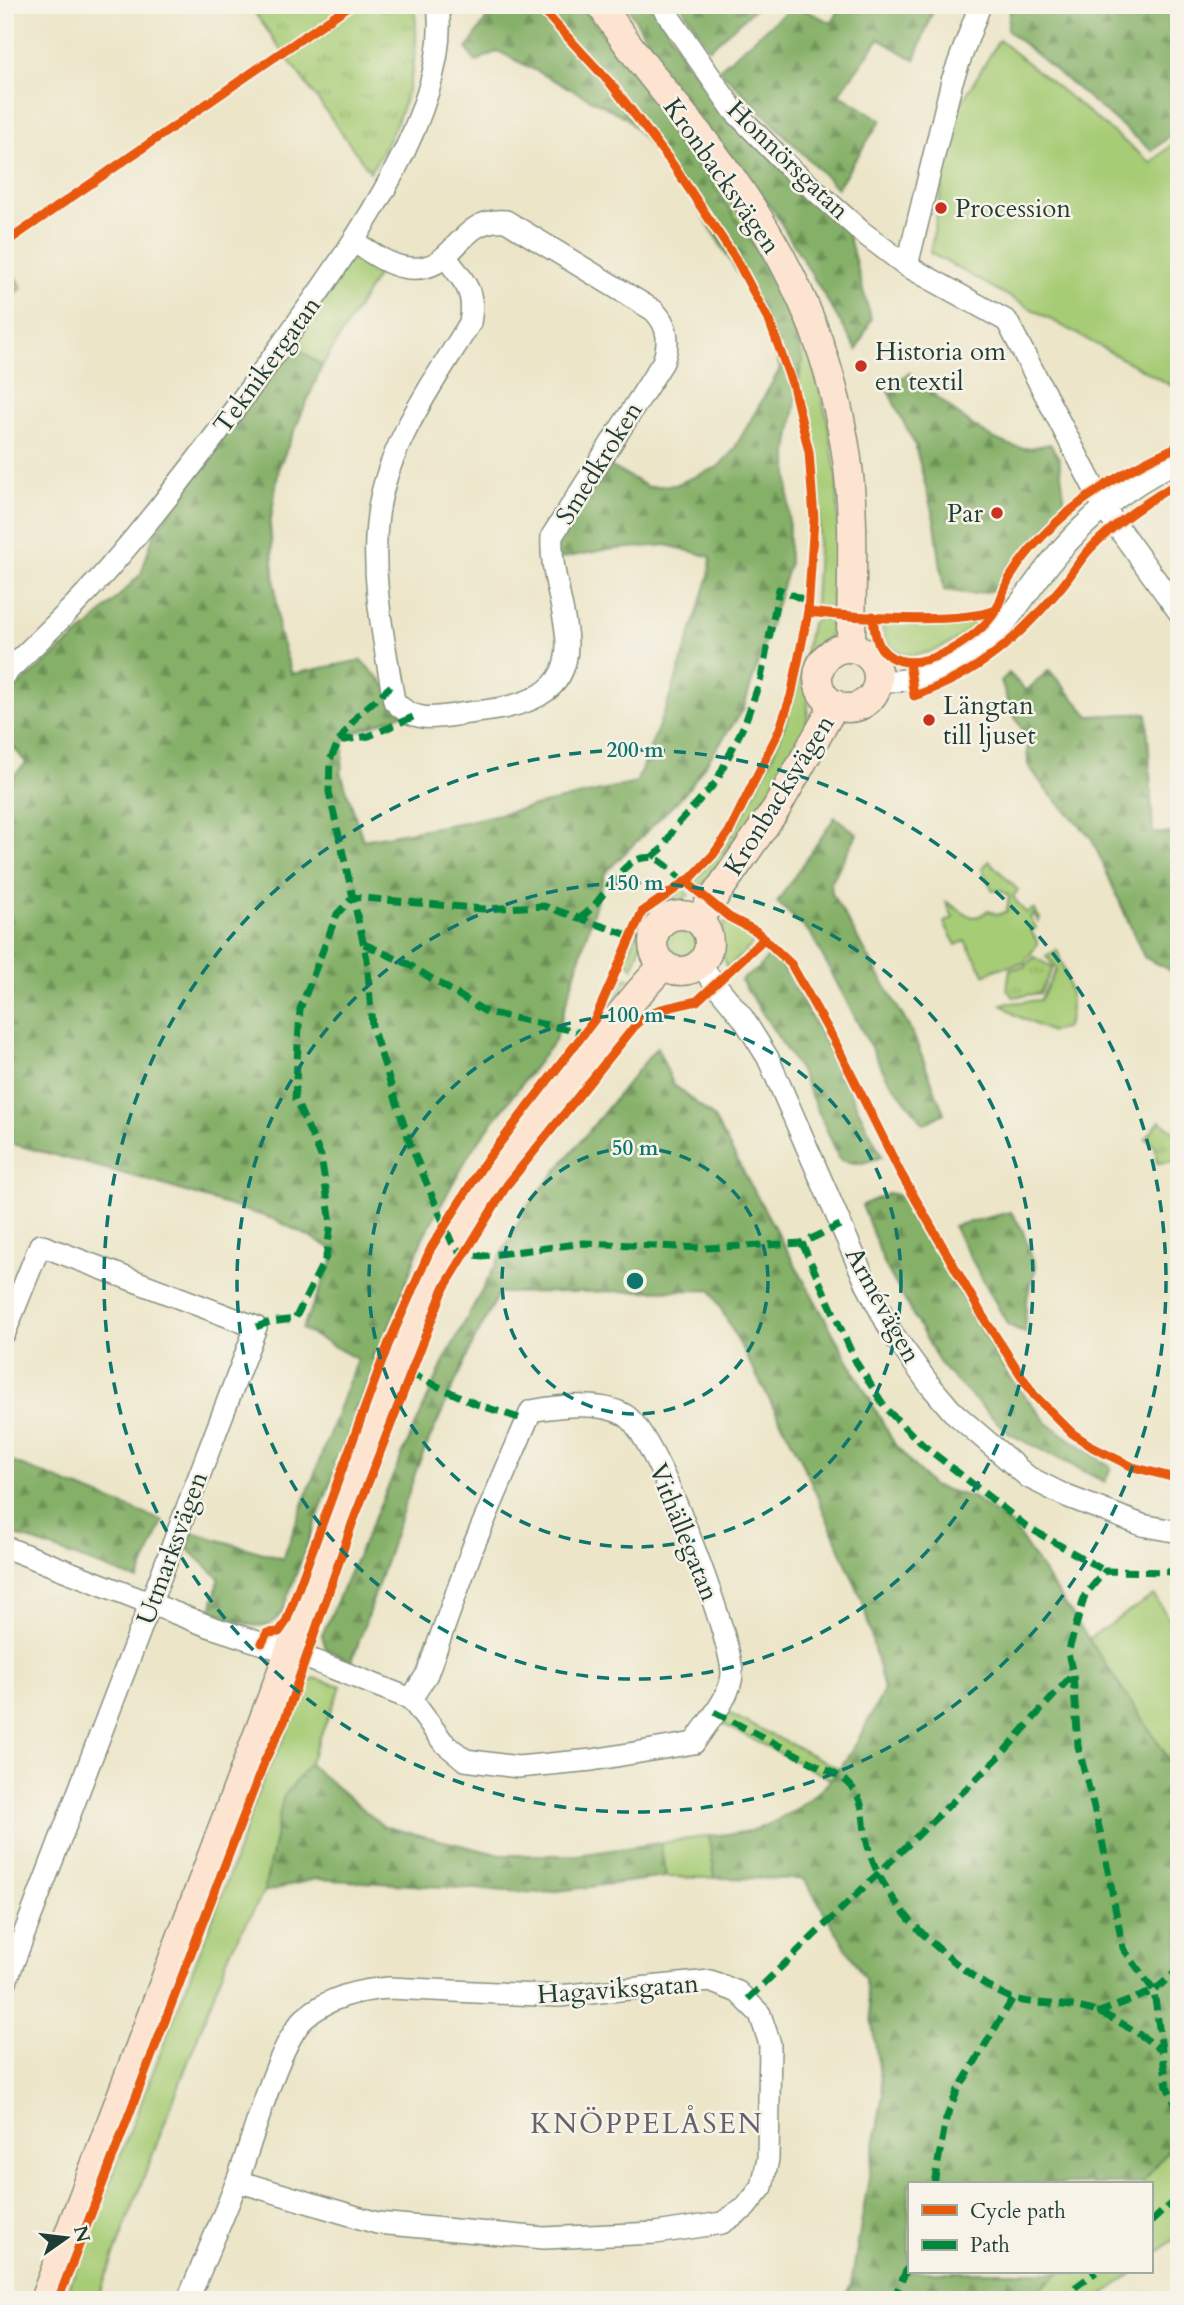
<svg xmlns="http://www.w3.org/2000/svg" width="1184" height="2305" font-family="Cardo,serif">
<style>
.grass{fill:#a7cc76;stroke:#638455;stroke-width:2}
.forest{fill:url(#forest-firs);stroke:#52764e;stroke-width:2}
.park{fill:url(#park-tufts);stroke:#638455;stroke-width:2}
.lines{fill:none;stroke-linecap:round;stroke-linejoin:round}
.street-casing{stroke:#86917e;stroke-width:24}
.secondary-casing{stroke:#86917e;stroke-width:31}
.street{stroke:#fff;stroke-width:21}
.secondary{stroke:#fde4d0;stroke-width:28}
.quiet{stroke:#00873e;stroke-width:7;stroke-dasharray:14 7;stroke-linecap:butt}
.cycleway-casing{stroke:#f7f3e8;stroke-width:13}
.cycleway{stroke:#e8590c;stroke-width:9}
.ring{fill:none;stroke:#0f766e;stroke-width:3.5;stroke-dasharray:12 9}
.poi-dot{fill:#c8321e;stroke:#f7f3e8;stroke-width:2.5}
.labels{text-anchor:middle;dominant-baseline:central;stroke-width:5;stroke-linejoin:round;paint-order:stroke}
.street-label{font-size:26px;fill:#1f3d34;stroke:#f7f3e8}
.poi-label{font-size:26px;fill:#1f3d34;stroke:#f7f3e8;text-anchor:start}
.neighbourhood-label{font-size:28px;letter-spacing:2px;fill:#64626c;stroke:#f7f3e8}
.centre{fill:#0f766e;stroke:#f7f3e8;stroke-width:3.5}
.ring-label{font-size:21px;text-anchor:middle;font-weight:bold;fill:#0f766e;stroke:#f7f3e8;stroke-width:5;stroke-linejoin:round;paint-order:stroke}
</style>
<defs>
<pattern id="forest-firs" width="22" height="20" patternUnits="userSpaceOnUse" patternTransform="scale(1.75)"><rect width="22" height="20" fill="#85b067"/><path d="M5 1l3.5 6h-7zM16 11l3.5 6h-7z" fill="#6c9056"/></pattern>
<pattern id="park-tufts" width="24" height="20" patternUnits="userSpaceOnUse" patternTransform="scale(1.75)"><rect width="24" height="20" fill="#a7cc76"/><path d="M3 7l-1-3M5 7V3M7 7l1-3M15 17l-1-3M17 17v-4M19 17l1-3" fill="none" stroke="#87a762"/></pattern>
</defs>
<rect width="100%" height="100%" fill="#f7f3e8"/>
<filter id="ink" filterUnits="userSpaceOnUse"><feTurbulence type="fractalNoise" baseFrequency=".0143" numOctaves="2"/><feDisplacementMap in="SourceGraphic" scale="14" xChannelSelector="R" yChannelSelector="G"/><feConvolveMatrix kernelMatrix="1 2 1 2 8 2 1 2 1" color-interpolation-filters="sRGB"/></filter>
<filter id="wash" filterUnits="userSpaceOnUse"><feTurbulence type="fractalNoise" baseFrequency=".00686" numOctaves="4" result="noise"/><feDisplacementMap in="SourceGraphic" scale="28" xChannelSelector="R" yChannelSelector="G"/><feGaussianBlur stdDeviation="1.57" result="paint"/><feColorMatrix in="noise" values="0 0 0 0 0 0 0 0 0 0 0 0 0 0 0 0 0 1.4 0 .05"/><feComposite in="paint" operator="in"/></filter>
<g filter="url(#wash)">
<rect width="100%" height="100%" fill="#ece5c8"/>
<g class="grass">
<polygon points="547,5 586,5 714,175 777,269 812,355 828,422 837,478 839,542 831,611 818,609 815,605 820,510 810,426 792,362 757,280"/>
<polygon points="999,40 1151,163 1179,138 1179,390 930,253 956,112"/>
<polygon points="354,242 386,261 322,366 287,341"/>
<path d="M817 619H830C836 639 817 651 811 668 805 687 811 707 806 727 795 766 731 862 699 887L695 881C704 867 718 858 726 844 770 773 797 706 811 624Z"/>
<path d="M881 620 978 623C949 650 888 679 881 620Z"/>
<path d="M989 861 1018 890 1013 897 1026 913 1033 909 1040 918 1038 921 1034 914 1030 917 1036 928 1031 931 1038 943 1024 963 996 969 985 975 965 941 956 945 944 923 953 918 946 902C961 909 972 926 988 910L998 915 1007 911 1009 896 1001 890 993 891 982 869Z"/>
<polygon points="682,889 689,895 653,917 646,929 633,968 627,961 628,954 644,918"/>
<polygon points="724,922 751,933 754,938 751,946 727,968 720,946"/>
<circle cx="681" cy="943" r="16"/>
<path d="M1057 950C1065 971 1079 1007 1065 1028L1051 1032 1015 1015 1002 1004 1040 1000 1057 969 1046 956Z"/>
<polygon points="622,977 630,978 598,1022 618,980"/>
<polygon points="1154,1595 1179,1636 1179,1774 1088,1639"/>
<polygon points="313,1678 341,1686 309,1764 283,1798 264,1892 230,1952 97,2300 64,2300 223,1892 261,1784 291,1723 305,1686"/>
<polygon points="728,1713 840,1769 832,1780 721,1723"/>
<polygon points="709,1836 715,1878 666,1877 660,1843"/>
<polygon points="1179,2137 1179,2235 1151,2258 1151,2184 1141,2184"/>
<polygon points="1060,2272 1135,2272 1095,2300 1026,2300"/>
</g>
<g class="forest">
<path d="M495 5H583L588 16 673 124 788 297 802 361 788 452 789 565 743 710 686 792 605 873 555 1040 471 1151 423 1237 281 1614C264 1639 235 1618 211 1610L219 1578 187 1548 192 1532 283 1559 357 1359 302 1329 337 1251 276 1220 144 1179 5 1142V785L26 763 5 736V697L89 626 141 574 153 536 287 341 322 366 279 467 270 525 279 633 292 674 361 660 392 692 405 713 345 736 341 773 363 840 464 822 636 783 672 692 709 576 711 557 667 545 604 550 553 560 554 537 599 460 648 487 675 485 718 467 733 451 780 369 770 330 739 275 688 192 627 118 498 51 475 62 467 49Z"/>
<polygon points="627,5 654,5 686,62 762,148 847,231 871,319 857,350 773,210 676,90"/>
<polygon points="681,5 759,5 709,49"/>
<polygon points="794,5 832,23 842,5 935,5 915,60 879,39 839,94 881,120 837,188 719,69"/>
<polygon points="1011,5 1179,5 1179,128 1152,151 1007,30"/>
<path d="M910 373C938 397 985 444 1023 448 1032 449 1042 445 1050 444L1059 458 1065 504C1043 534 1017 559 996 590L973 594 944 590 935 523 915 445 886 387Z"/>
<polygon points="1049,670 1089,716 1147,713 1153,833 1179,834 1179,975 1144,957 1091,837 1047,791 1028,765 1027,738 1010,708 1001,681 1009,673 1026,691"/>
<polygon points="835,817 857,834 831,882 832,894 913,1034 944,1113 924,1124 886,1076 811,934 777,902"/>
<polygon points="769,955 779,961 823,1038 882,1157 859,1164 840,1160 800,1071 741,980 759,968"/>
<path d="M657 1047 673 1084 713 1117 895 1445 932 1486 974 1498 1014 1528 1179 1774V2137L1141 2184H909V2272H1060L1026 2300H843L851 2284 883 2094 865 1979 804 1879 715 1878 709 1836C724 1834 742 1834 757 1829 830 1801 850 1757 884 1690L863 1602 801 1459 711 1290 499 1293 472 1345 418 1465 352 1662 326 1649 322 1635 446 1357 527 1207Z"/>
<polygon points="890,1193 907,1198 1006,1373 1047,1423 1111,1467 1105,1482 1008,1433 942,1367 885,1265 862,1205"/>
<polygon points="1011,1212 1022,1229 1036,1268 1026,1301 1025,1333 1008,1325 953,1226"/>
<polygon points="5,1459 163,1521 138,1580 5,1531"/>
<polygon points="309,1764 383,1826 501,1855 578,1855 660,1843 666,1877 542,1893 315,1879 264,1892 283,1798"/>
</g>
<g class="park">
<path d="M249 5H414C423 65 402 122 370 172Z"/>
<polygon points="5,262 22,288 5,299"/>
<polygon points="1034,957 1053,968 1040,993 1013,997 1007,989 1010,969 1024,967"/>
<polygon points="1160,1121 1179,1135 1175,1144 1177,1161 1157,1163 1155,1146 1146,1139"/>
</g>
</g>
<g filter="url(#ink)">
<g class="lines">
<g class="street-casing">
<g id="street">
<polyline points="661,5 734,111 792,170 862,232 907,266 1007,321 1106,511 1179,612"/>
<path d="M354 242C369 251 386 264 403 267 457 278 454 216 506 221L653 310C669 325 670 342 663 362L552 536C550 569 562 599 566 631 575 699 519 707 468 713 438 717 416 725 394 701 384 641 370 576 378 515 386 447 435 380 470 323 476 292 465 282 447 259"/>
<polyline points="907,266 952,81 980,5"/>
<path d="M5 674C40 639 77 605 109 568 173 494 231 416 287 337 346 254 452 111 438 5"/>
<path d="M878 680C894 683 910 680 926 676 996 660 1022 591 1067 543 1099 508 1137 481 1179 460"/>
<polyline points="699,964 743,1018 768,1058 867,1285 892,1333 929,1384 952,1411 1028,1477 1066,1496 1142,1525 1179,1532"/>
<polyline points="5,1332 40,1245 256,1327 5,1984"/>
<path d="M5 1547 211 1627 307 1658 411 1699 443 1742 465 1760 518 1767 592 1760 694 1743C706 1724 732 1696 732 1673 731 1636 655 1431 625 1415 600 1401 558 1406 531 1411L473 1547 427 1674 411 1699"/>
<path d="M188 2300C204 2260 222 2221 237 2181 252 2143 278 2042 305 2018 329 1997 358 1990 389 1988L559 1996 710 1981 738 1992 760 2014 770 2044 768 2159 762 2187 745 2208 722 2223 656 2233 544 2238 377 2223 237 2181"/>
</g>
</g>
<g class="secondary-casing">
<g id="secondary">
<path d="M601 5C647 77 708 138 753 210 802 286 832 362 846 452 856 516 851 583 851 648"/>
<circle cx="848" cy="678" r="30"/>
<circle cx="681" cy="943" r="28"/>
<polyline points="698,920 776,809 835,704"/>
<path d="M44 2300 420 1306C462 1216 522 1136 585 1059 611 1027 635 994 664 965"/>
</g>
</g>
<use href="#street" class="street"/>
<use href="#secondary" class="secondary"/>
<g class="quiet">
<polyline points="413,717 369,736 339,741 330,760 329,792 367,959 372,1027 411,1146 452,1243 462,1254 483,1256 584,1243 704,1248 802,1243 840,1225"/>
<polyline points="339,741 357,716 391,686"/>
<polyline points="652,857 663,848 675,827 716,782 745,723 761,678 779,589 809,602"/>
<path d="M579 918C604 906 620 851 654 858 663 860 677 876 685 881"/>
<polyline points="364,944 408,964 486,1012 584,1033"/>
<polyline points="802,1243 856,1362 887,1410 923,1445 1026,1526 1105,1571"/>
<polyline points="256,1327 270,1322 295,1319 326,1257 331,1223 321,1156 295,1099 300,1009 337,914 353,897 483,909 544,906 631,936"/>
<polyline points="409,1373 476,1404 525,1420"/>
<polyline points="1179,1572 1105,1571 1085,1595 1068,1653 1073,1674 1078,1746 1101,1835 1123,1948 1154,1991 1167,2086 1179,2113"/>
<path d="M714 1712 844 1779C869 1802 860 1816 868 1846 877 1885 913 1928 944 1953 963 1969 991 1992 1015 1999 1036 2005 1058 2003 1078 2007 1112 2014 1136 2031 1162 2051"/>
<polyline points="748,1999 1000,1756 1073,1674"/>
<polyline points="1097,2013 1154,1991 1179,1969"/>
<polyline points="934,2184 946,2119 957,2092 1013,1998"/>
<polyline points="1151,2222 1179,2196"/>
<polyline points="893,2300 909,2264"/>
<polyline points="1058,2300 1096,2272"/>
</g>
<g class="cycleway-casing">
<g id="cycleway">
<polyline points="5,243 350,5"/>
<path d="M808 612C852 617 957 625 996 610 1002 599 1004 586 1011 576 1048 517 1116 473 1179 446"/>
<path d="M873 616C874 627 875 639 881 648 908 685 980 639 996 610"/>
<path d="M909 662 914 696C980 673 1019 638 1063 585 1072 574 1079 561 1089 550 1114 523 1147 502 1179 482"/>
<polyline points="685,881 729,917 756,931 791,964 834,1040 900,1172 985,1320 1034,1395 1072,1433 1094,1448 1133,1467 1179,1479"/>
<polyline points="262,1643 267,1633 279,1632 286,1622 388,1345 431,1248 483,1165 595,1019 642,912 691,878 713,855 729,832 779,731 791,696 808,612 814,519 809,452 793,386 770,323 737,261 671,162 611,84 538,5"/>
<polyline points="58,2300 265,1760 284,1722 352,1524 444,1288 507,1185 638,1022 658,1010 697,1001 765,938"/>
</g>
</g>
<use href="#cycleway" class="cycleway"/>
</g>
</g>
<g class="ring">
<circle cx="635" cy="1281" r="133"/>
<circle cx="635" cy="1281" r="266"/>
<circle cx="635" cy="1281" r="398"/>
<circle cx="635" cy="1281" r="531"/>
</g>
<g class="poi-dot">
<circle cx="941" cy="208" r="7"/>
<circle cx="861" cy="366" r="7"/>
<circle cx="997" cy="513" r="7"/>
<circle cx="929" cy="720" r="7"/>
</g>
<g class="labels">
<g class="street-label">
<text transform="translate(788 160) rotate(44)">Honnörsgatan</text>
<text transform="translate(722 176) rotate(55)">Kronbacksvägen</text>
<text transform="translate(267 365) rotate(-54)">Teknikergatan</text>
<text transform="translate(599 463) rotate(-58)">Smedkroken</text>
<text transform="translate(779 795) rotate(-58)">Kronbacksvägen</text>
<text transform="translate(883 1305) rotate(61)">Armévägen</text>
<text transform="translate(684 1532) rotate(68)">Vithällegatan</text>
<text transform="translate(172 1548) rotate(-70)">Utmarksvägen</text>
<text transform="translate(618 1989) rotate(-4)">Hagaviksgatan</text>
</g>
<g class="poi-label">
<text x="955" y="208">Procession</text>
<text x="875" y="351">Historia om<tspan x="875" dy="30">en textil</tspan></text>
<text x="983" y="513" text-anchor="end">Par</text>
<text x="943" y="705">Längtan<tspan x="943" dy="30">till ljuset</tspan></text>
</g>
<g class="neighbourhood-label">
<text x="647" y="2124">KNÖPPELÅSEN</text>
</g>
</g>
<circle cx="635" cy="1281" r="10" class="centre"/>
<g class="ring-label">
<text x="635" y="757">200 m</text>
<text x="635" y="890">150 m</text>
<text x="635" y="1022">100 m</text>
<text x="635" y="1155">50 m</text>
</g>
<rect width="1184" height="2305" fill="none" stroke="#f7f3e8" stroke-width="28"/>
<rect x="908" y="2182" width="245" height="91" fill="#f7f3e8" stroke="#a1aaa0" stroke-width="2"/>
<rect x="922" y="2205" width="35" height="10" fill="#e8590c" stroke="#a1aaa0" stroke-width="2"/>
<text x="970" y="2218" font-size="21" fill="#1f3d34">Cycle path</text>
<rect x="922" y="2240" width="35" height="10" fill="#00873e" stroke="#a1aaa0" stroke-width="2"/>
<text x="970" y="2252" font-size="21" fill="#1f3d34">Path</text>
<g transform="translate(66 2238) rotate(76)" stroke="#f7f3e8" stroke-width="5" paint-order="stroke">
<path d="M0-5L12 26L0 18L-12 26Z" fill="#1f3d34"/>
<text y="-10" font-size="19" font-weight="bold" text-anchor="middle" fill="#1f3d34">N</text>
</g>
</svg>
